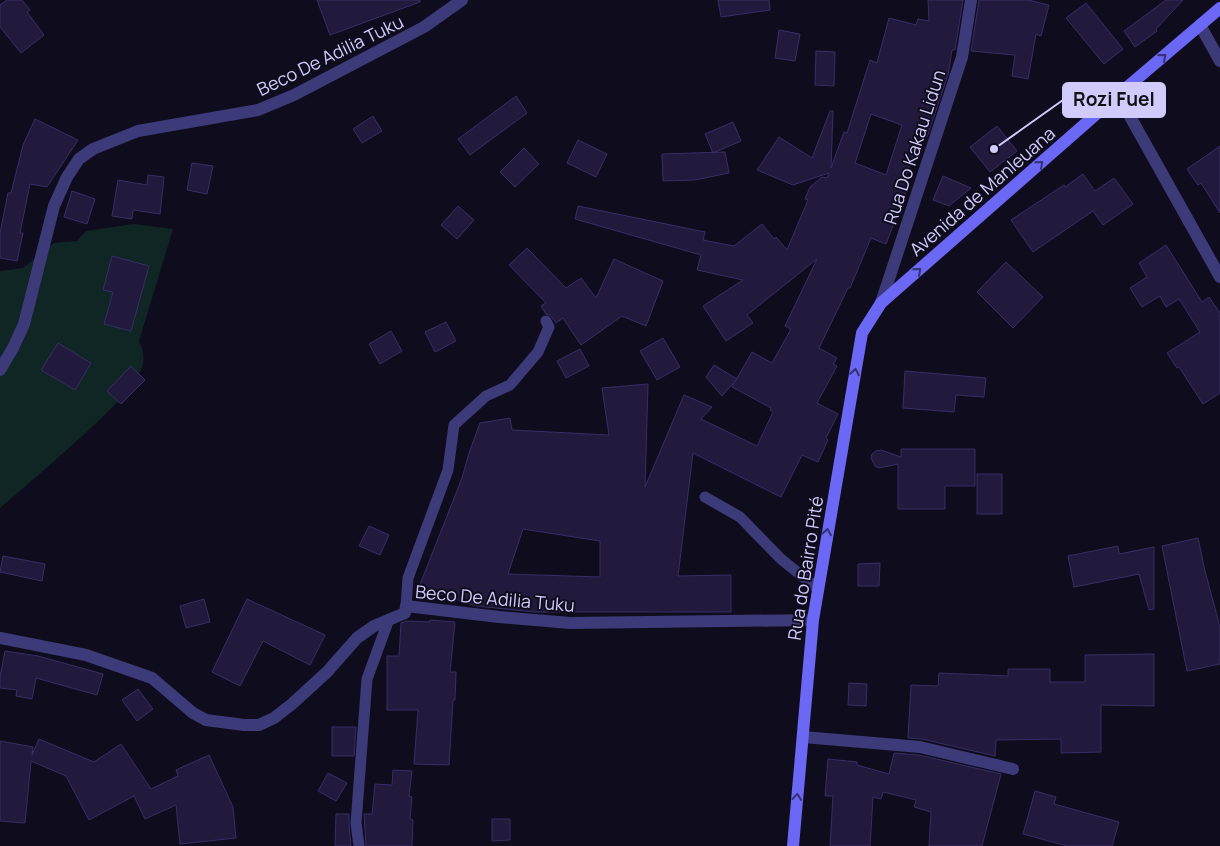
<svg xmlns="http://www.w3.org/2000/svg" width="1220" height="846" font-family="Manrope,sans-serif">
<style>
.green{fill:#102625}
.building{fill:#211a3c;stroke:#382d67;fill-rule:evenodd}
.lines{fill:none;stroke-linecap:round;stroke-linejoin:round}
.service{stroke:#3c3a79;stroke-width:11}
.minor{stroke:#3c3a79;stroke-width:12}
.secondary{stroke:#6b68f6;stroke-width:12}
.oneway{stroke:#343174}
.labels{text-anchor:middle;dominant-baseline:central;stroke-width:4;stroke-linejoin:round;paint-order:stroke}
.street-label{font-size:18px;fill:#d1cbfc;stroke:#0f0d1d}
.leader{fill:none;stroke:#d1cbfc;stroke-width:2}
.callout-dot{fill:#d1cbfc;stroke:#0f0d1d;stroke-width:2}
.callout{fill:#d1cbfc;stroke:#d1cbfc;stroke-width:2}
.callout-label{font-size:19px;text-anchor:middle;font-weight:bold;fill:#111}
</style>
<rect width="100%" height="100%" fill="#0f0d1d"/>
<path class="green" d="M134 224 173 229 139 341C143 350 145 358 142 367 134 389 109 410 93 426 63 454 31 481 0 508V271L23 268 54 243 77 241 86 231Z"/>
<g class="building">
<polygon points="7,0 22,0 30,10 27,12 44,35 21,53 0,27 0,5"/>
<polygon points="317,0 420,0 420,2 330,35"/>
<polygon points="718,0 769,0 770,10 721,17"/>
<path d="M928 0H963L955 50H952L948 75 927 137 920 135 904 182 909 184 886 244 871 238 850 288H848L819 348 837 358 833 364 837 366 817 403 838 414 826 438 828 440 818 462 802 455 781 497 693 453 678 576 731 575V612H535L476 606 419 587 462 478 469 453 480 423 510 418 512 430 609 435 602 388 648 384 645 487 684 395 712 407 701 419 757 446 773 412 770 410 771 408 732 387 752 352 772 363 791 329 785 326 817 259 747 315 753 323 726 341 703 306 743 280 697 270 701 255 575 219 578 206 705 232 703 240 734 246 762 224 774 239 776 237 787 250 808 200 805 199 810 187 822 177 827 178 829 173 793 185 757 170 779 137 812 158 830 111H833L831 168 844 132 847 133 870 60 877 63 889 18 916 25 918 19 929 21ZM871 114 902 125 886 175 855 163ZM523 529 600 541V577L508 574Z"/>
<polygon points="979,0 1028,0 1049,5 1041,36 1036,34 1028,79 1012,76 1015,55 971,51"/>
<polygon points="1166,0 1183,0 1156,29 1157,31 1135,47 1124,31"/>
<polygon points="1086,3 1123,49 1104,64 1066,18"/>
<polygon points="779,30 800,34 795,61 775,58"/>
<polygon points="816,51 835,52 834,86 815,85"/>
<polygon points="516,96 527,113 470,155 458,139"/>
<polygon points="373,116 382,131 362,143 353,129"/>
<polygon points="35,119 78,140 47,187 30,184 20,233 23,233 17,261 0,258 0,233 8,193 11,193 23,145"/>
<polygon points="733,122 741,141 713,153 705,134"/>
<polygon points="997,126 1017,151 990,172 970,147"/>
<polygon points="578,140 607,154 596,177 567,163"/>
<polygon points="1220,146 1220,213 1201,183 1198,185 1187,169"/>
<polygon points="524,148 539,164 515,187 500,172"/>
<polygon points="725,152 729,173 695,180 663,181 662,154"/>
<polygon points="192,163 213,166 207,194 187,190"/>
<polygon points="1083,174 1095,191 1114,178 1133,204 1103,225 1093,211 1033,252 1011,220 1064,185 1065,187"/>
<polygon points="148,175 164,177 160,214 133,210 132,219 112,216 118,180 147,185"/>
<polygon points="943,176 971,188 949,206 933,200"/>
<polygon points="72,191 95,199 87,224 64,217"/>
<polygon points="458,206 474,220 457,239 441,225"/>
<polygon points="1166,245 1202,302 1209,297 1220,313 1220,393 1203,404 1179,367 1177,368 1167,353 1200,332 1179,299 1166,307 1160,296 1142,307 1130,288 1147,277 1139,263"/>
<polygon points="527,248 566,288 581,278 596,298 614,259 663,281 646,326 622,316 581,345 563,318 556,323 550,315 546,314 541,306 546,303 509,265"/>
<polygon points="112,256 149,266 131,331 104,324 113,292 103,290"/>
<polygon points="1006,262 1043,297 1013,328 977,292"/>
<polygon points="446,322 456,341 435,352 425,332"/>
<polygon points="391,331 402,351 380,364 369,344"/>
<polygon points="663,338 680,367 657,380 640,351"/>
<polygon points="58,343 91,363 75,390 41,370"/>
<polygon points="580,349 589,366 566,378 557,361"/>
<polygon points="714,365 737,379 722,396 706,377"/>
<polygon points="131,366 145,380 121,404 107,391"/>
<polygon points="905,371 986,378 984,397 956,395 954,412 903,408"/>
<polygon points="901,449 975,449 975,486 945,486 945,509 898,509 898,464 879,468 875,466 871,458 872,454 876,451 881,450 901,457"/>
<rect x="977" y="474" width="25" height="40"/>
<polygon points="369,526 389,535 380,555 359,546"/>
<polygon points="1198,538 1205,571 1220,627 1220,664 1187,671 1162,546"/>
<polygon points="1118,546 1119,554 1154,547 1154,609 1149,610 1139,574 1074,587 1068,556"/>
<polygon points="3,556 45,564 42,581 0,572"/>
<polygon points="880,563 879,586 858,586 858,564"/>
<polygon points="204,599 210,622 186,628 180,606"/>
<polygon points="247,599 325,635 310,665 263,641 240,686 212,672"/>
<polygon points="430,620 455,622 450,672 456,672 455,700 453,700 449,765 414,764 418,710 387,710 387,656 399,656 401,623 407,621 430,622"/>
<polygon points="5,651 38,656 103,674 97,695 36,678 32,699 16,696 17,690 0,688 0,677"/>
<polygon points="1154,654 1154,706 1101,705 1101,752 1061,753 1061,739 996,740 995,756 922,739 908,738 911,685 938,686 939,673 1008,676 1008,669 1050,669 1050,682 1085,682 1085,655"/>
<polygon points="849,683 867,684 866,706 848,705"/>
<polygon points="138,689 153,709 137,721 122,700"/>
<polygon points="332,727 356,727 354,756 332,756"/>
<polygon points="39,739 94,762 121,744 151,789 178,776 176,770 209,755 233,807 236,838 180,844 176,805 145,819 134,796 89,820 66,776 31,761 25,823 0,821 0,741 33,747 32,755"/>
<polygon points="894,753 919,755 1001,774 982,846 929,846 931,812 914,807 916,800 883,792 881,799 873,797 870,846 830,846 833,796 825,796 828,759 857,762 857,765 889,774"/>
<polygon points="393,770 412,771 409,796 412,797 410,819 413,820 412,846 366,846 364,814 372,814 375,784 392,785"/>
<polygon points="328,773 347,783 336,801 318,791"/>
<polygon points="1035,791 1056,797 1054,804 1119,822 1112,846 1067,846 1023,834"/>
<polygon points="336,814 349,814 349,824 351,846 335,846"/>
<polygon points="492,819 510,819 510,840 492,841"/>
</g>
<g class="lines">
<g class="service">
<polyline points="705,497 740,517 781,559 817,588"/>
<polyline points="406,606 408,578 448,470 454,425 486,396 510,385 538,352 549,327 546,321"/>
<polyline points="359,846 356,823 367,679 389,619"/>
</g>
<g class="minor">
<polyline points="1200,25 1220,61"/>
<polyline points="1118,95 1220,277"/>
<polyline points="881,303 962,57 971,0"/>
<polyline points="0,370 13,348 24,324 54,206 67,177 79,159 93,149 138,131 258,110 294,95 424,27 462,0"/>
<polyline points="0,638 86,655 152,678 193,713 206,720 244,725 259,725 274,718 292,704 327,672 357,638 374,626 405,613 406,606 499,617 570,623 813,620"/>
<polyline points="803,737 920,747 1013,769"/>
</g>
<polyline class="secondary" points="793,846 813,620 862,333 881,303 1118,95 1220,8"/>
</g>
<defs><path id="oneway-chevron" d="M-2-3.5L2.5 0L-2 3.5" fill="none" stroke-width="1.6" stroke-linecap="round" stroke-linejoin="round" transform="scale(1.25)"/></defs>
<g class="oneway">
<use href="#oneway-chevron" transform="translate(1163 57) rotate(-40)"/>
<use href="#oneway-chevron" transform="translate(1040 164) rotate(-41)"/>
<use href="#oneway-chevron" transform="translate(918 271) rotate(-41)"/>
<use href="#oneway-chevron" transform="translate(855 372) rotate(-80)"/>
<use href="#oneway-chevron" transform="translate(827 532) rotate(-80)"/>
<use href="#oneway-chevron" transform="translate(797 797) rotate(-85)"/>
</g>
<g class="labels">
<g class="street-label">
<text transform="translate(330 55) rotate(-26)">Beco De Adilia Tuku</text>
<text transform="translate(914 147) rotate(-72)">Rua Do Kakau Lidun</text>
<text transform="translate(982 191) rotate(-41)">Avenida de Manleuana</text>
<text transform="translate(805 568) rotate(-81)">Rua do Bairro Pité</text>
<text transform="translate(495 598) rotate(5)">Beco De Adilia Tuku</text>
</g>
</g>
<path class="leader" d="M994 149L1063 100"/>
<circle class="callout-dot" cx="994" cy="149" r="5"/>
<rect class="callout" x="1063" y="83" width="102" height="34" rx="5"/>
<g class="callout-label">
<text x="1114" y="106">Rozi Fuel</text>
</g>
</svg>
